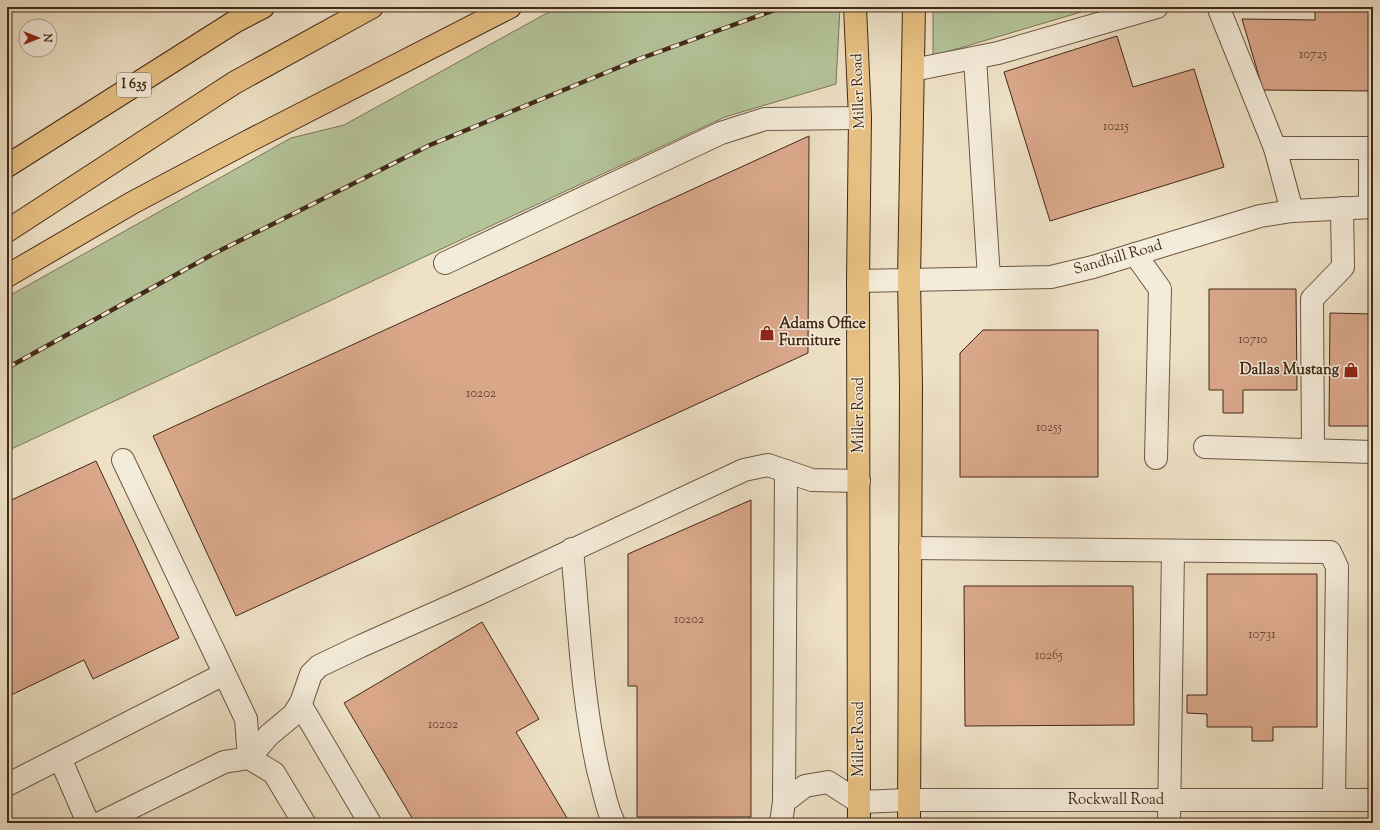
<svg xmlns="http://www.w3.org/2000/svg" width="1380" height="830" font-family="'Sorts Mill Goudy',serif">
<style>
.green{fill:#b4c398;stroke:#7b7658}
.building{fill:#daa78b;stroke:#422917}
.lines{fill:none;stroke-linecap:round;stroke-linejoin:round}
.minor-casing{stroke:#6d5743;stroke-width:24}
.major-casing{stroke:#422917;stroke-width:24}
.highway-casing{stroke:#422917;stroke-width:24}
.minor{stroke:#f4ecda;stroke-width:22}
.major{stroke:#e7c083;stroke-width:22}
.highway{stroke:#e7c083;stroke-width:22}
.rail-casing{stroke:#422917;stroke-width:4.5}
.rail{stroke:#f4ecda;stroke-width:3;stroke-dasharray:9;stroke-linecap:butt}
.labels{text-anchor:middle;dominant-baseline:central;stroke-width:3;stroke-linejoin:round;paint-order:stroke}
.number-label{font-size:13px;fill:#684834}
.shield{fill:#f4ecda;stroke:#776452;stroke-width:1}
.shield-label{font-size:14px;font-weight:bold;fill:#422917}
.street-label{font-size:15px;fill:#422917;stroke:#f4ecda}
.poi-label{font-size:15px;font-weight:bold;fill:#422917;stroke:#f4ecda;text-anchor:start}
</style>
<rect width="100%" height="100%" fill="#eee1c6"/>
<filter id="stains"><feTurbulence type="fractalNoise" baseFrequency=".005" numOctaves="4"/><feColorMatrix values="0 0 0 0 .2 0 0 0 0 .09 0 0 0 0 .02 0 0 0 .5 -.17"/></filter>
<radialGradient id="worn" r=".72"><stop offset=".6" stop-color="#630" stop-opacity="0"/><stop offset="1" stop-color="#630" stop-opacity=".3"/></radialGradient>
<g class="green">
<polygon points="558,7 840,7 836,84 725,117 7,451 7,297 291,138 344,125"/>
<polygon points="933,7 1098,7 933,56"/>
</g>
<g class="building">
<polygon points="1315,7 1373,7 1373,91 1263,90 1242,19 1315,20"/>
<polygon points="1117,36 1133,87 1194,69 1224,167 1050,221 1004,72"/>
<polygon points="809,136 808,353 236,616 153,436"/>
<polygon points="1209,289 1296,289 1297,390 1243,390 1243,413 1223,413 1223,390 1209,390"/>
<polygon points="1330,313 1373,314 1373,426 1329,426"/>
<polygon points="983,330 1098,330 1098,477 960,477 960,353"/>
<polygon points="96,461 179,638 93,679 84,660 7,697 7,502"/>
<polygon points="751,500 751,817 637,817 637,686 628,686 628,554"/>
<polygon points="1207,574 1317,574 1317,727 1273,727 1273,741 1252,741 1252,727 1207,727 1207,714 1187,713 1187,695 1207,695"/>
<polygon points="964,586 1133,586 1134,725 965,726"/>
<polygon points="482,622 539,719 516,732 570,823 415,823 344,703"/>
</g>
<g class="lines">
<g class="minor-casing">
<g id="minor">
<polyline points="1220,7 1219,9 1275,148 1292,211"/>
<polyline points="975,58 989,278"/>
<polyline points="913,70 998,53 1157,7"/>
<polyline points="1275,148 1373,148"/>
<polyline points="1370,148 1370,207"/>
<polyline points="1135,254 1160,289 1156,458"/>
<polyline points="445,263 721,133 765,119 860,118"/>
<polyline points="858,281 1051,277 1093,267 1260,216 1292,211 1373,207"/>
<polyline points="1205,447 1373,452"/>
<polyline points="1313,450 1312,299 1343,267 1342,208"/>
<polyline points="123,460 246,719 249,758"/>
<polyline points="910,548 1330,552 1337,567 1334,800"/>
<path d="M572 549C579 624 582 701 599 774 604 790 606 808 614 823"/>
<polyline points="300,704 370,823"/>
<polyline points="60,758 88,823"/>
<polyline points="249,758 269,735 293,715 301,703 311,674 319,666 361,646 478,594 744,470 768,465 812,480 859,481"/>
<polyline points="7,785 224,674"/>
<polyline points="784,802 786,471"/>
<polyline points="100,823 224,762 249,758 274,773 304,823"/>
<polyline points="781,823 784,802 805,786 828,782 859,802 909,800 1373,800"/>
<polyline points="1169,823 1173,551"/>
</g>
</g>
<g class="major-casing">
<g id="major">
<polyline points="855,7 860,118 858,281 859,823"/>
<polyline points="7,276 132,203 245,143 510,7"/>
<polyline points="909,823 911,386 909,279 914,7"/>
</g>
</g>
<g class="highway-casing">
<g id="highway">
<polyline points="7,166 236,21 263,7"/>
<polyline points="7,231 234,83 372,7"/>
</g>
</g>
<use href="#minor" class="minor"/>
<use href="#major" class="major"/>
<use href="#highway" class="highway"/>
<g class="rail-casing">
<polyline id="rail" points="7,368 215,253 430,145 639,59 783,7"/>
</g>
<use href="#rail" class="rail"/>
</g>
<defs>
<g id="shop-bare" transform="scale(1.2)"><path d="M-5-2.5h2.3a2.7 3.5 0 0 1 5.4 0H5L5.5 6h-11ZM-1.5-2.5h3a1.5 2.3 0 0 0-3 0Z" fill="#8f2418" stroke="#f4ecda" stroke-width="2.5" paint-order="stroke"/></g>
</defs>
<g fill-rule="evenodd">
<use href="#shop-bare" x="767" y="333"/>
<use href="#shop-bare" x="1351" y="370"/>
</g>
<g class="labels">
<g class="number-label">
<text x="1313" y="55">10725</text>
<text x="1116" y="127">10215</text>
<text x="1253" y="340">10710</text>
<text x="481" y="394">10202</text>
<text x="1049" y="428">10255</text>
<text x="689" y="620">10202</text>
<text x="1262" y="635">10731</text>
<text x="1049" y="656">10265</text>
<text x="443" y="725">10202</text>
</g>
<rect class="shield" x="117" y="73" width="34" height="24" rx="3"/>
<g class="shield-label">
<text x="134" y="85">I 635</text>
</g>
<g class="street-label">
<text transform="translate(859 91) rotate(-92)">Miller Road</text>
<text transform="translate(1118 258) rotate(-16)">Sandhill Road</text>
<text transform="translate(859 415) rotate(-90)">Miller Road</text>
<text transform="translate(859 739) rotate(-90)">Miller Road</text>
<text x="1116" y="800">Rockwall Road</text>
</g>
<g class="poi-label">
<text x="779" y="324">Adams Office<tspan x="779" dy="17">Furniture</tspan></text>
<text x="1339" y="370" text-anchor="end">Dallas Mustang</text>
</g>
</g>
<rect width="1380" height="830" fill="none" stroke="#eee1c6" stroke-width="24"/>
<rect x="8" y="8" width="1364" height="814" fill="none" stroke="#422917" stroke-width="2"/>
<rect x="12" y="12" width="1356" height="806" fill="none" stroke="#422917"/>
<g transform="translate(38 38) rotate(90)"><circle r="19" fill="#f4ecda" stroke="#ad9e8c"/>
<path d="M0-3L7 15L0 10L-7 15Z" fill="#8f2418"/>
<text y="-6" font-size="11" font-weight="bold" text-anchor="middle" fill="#422917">N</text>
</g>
<rect width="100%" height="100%" filter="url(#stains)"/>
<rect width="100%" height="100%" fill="url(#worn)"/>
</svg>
